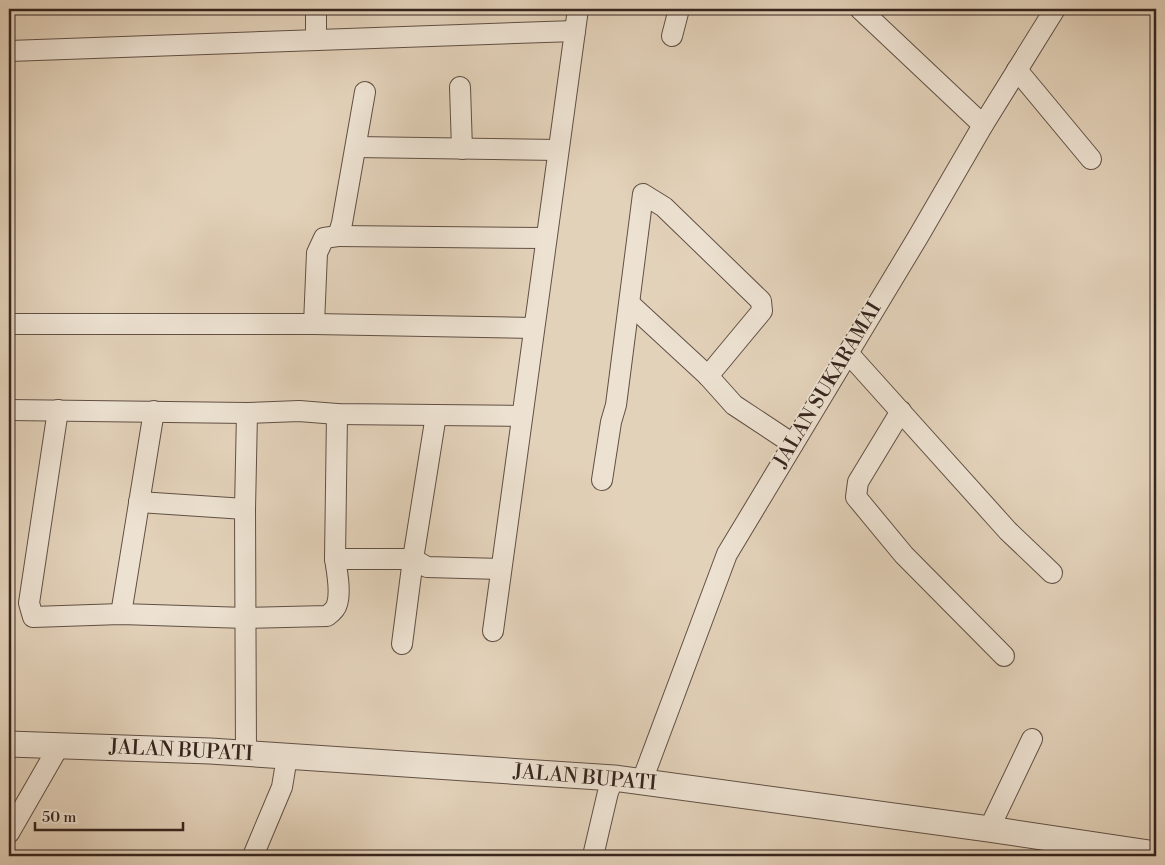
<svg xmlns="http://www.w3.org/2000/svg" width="1165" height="865" font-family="'Libre Bodoni',serif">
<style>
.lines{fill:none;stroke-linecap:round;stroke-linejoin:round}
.minor-casing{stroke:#615045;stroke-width:22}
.tertiary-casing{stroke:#615045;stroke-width:27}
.minor{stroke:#ede2d2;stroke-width:20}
.tertiary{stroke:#ede2d2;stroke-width:25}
.labels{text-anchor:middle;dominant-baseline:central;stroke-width:4;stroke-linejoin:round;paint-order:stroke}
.street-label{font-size:20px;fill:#36251e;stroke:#ede2d2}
</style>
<rect width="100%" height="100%" fill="#e3d2ba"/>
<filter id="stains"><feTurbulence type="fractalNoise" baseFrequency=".004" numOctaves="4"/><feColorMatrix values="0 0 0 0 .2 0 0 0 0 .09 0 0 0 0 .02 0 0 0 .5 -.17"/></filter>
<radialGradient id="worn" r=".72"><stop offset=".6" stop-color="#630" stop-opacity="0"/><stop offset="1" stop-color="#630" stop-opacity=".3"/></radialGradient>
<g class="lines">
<g class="minor-casing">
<g id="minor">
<polyline points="316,9 316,40"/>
<polyline points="860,9 983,125"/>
<polyline points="672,36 679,9"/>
<polyline points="9,51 575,31"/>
<polyline points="1017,70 1091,159"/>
<polyline points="460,87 462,149"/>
<polyline points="356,147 558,150"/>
<polyline points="338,236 546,238"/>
<polyline points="630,304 708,376 734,405 793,444"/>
<polyline points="9,324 314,324 534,328"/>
<polyline points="314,324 317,253 324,238 338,236 342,223 365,92"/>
<polyline points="848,353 1008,531 1052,573"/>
<polyline points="9,410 247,413 299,411 337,414 522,416"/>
<path d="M58 410 29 603 33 617 121 614 246 618 327 616C331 613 336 609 337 604 341 592 337 571 335 559L337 414"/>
<polyline points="901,411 858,482 856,497 904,555 1004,656"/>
<polyline points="602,480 611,422 616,405 643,194 664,207 761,301 762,311 708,376"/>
<polyline points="139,502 245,509"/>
<polyline points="335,559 413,559 427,567 501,569"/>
<polyline points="121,614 154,411"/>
<polyline points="493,631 578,9"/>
<polyline points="402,644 413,559 436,415"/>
<polyline points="246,754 245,509 247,413"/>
<polyline points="642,781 727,554 918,237 983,125 1055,9"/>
<polyline points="989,829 1032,739"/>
<polyline points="9,833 59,746"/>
<polyline points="253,856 282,787 287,757"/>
<polyline points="593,856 608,792 614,778"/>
</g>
</g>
<g class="tertiary-casing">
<polyline id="tertiary" points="9,744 210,751 614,778 989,829 1156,854"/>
</g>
<use href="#minor" class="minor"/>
<use href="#tertiary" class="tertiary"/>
</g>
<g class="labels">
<g class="street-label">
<text transform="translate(828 385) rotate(-59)">JALAN SUKARAMAI</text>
<text transform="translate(181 751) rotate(3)">JALAN BUPATI</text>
<text transform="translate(585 778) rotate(5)">JALAN BUPATI</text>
</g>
</g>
<rect width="1165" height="865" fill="none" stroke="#e3d2ba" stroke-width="30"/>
<rect x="10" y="10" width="1145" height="845" fill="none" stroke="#36251e" stroke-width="2.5"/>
<rect x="15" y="15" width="1135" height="835" fill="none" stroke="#36251e"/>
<path d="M35 822v8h148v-8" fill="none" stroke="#36251e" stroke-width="2.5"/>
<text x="42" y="822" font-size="15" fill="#36251e" stroke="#ede2d2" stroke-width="4" paint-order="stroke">50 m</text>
<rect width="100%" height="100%" filter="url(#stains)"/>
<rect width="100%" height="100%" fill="url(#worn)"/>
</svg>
